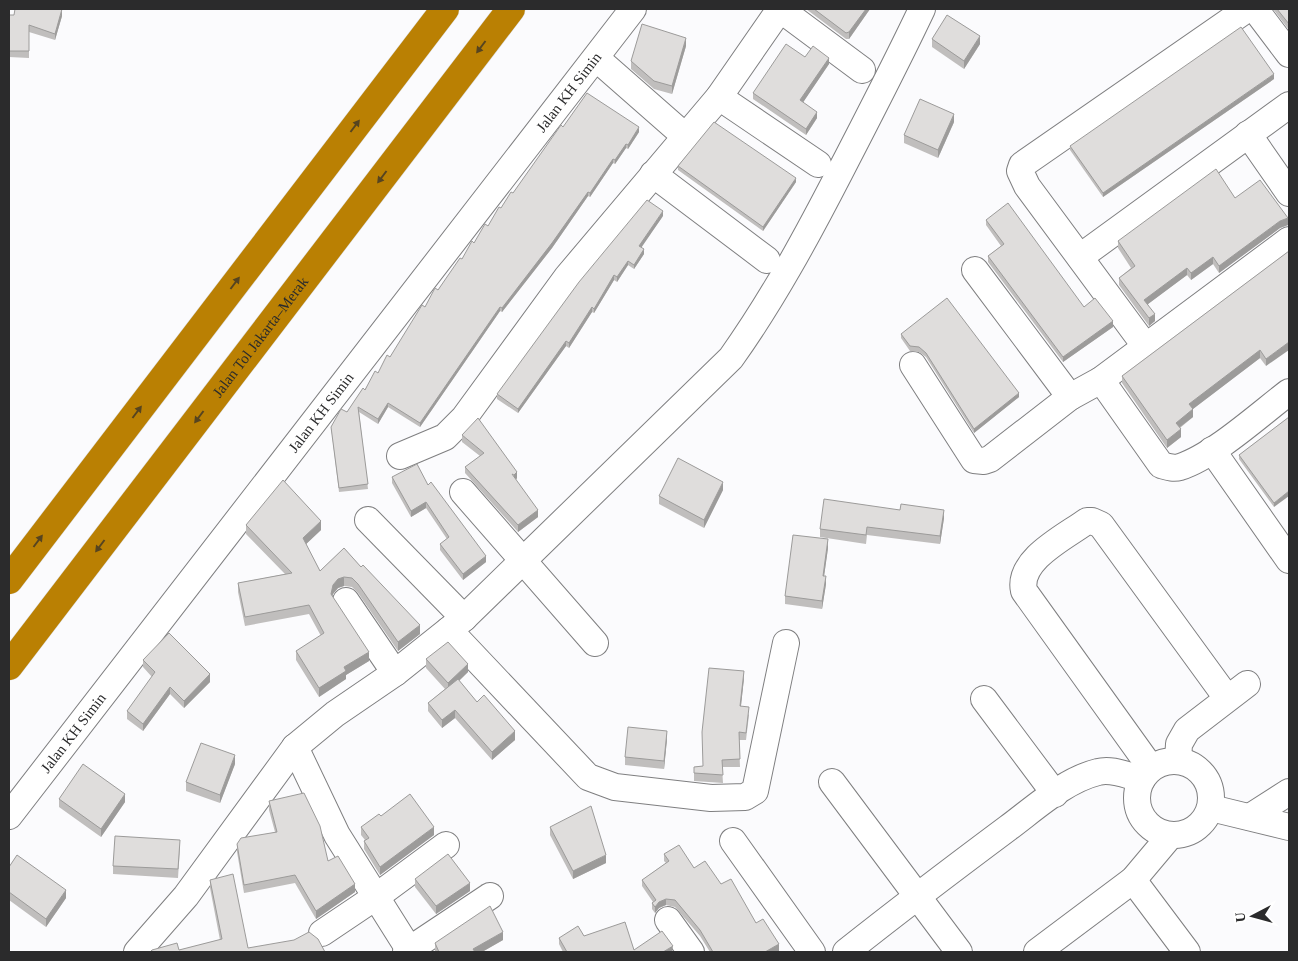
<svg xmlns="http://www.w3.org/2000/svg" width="1298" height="961" font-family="Georgia,serif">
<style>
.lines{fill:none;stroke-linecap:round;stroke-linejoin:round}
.minor-casing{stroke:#7f7f80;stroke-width:28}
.highway-casing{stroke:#d9d9d9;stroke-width:29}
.minor{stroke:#fff;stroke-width:26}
.highway{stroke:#ba8003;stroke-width:28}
.wall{fill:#c0bebd}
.shaded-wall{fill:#9c9b9a}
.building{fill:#dfdddc;stroke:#9c9b9a}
.oneway{fill:#564420}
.labels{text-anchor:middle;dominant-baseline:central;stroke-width:4;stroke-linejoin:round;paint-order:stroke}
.street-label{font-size:15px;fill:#2b2b2c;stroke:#fff}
</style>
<rect width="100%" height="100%" fill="#fbfbfd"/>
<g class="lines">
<g class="minor-casing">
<g id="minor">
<polyline points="780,9 862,70"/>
<polyline points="1255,9 1289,54"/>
<polyline points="596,58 686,137"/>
<polyline points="719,97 818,164"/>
<polyline points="1248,134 1289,193"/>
<polyline points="653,174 767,260"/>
<polyline points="1080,257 1289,105"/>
<polyline points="975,270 1070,397"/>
<polyline points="1146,347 1027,186 1020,171 1022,165 1247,9"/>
<polyline points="913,365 974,460 984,461 990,459 1070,397 1101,380 1289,240"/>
<path d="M1101 380 1161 465C1168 467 1173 469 1180 467 1214 456 1260 414 1289 392"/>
<polyline points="1212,450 1289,560"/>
<polyline points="400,456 445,437 464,418 567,277 719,97 780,9"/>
<polyline points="463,492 595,643"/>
<polyline points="368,520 464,618"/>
<polyline points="346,601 395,673"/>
<polyline points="449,630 588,777 615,787 711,798 745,797 755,791 786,643"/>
<polyline points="984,699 1055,794"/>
<polyline points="295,747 337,835 410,951"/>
<circle cx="1174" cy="798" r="37"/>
<polyline points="1178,761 1179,744 1187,730 1247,684"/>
<path d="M1151 768 1024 591C1017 560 1065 537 1087 521H1092L1101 525 1227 698"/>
<polyline points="832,782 959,952"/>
<polyline points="1211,808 1289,827"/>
<path id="s1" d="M9 816 633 9"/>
<polyline points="1250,817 1289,792"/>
<polyline points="733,841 812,952"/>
<polyline points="1133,880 1187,952"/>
<polyline points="668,920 691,952"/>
<polyline points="322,933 377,896 446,845"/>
<path d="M137 952 186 896 295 747 335 714 395 673 464 618 731 358C773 299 807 236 840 172 868 118 896 64 922 9"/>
<polyline points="406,952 490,896"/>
<path d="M846 952C899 910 953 869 1008 828 1035 808 1065 780 1098 772 1112 768 1128 776 1142 779"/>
<polyline points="1037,952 1133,880 1170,836"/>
</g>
</g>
<g class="highway-casing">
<g id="highway">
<polyline points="9,580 445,9"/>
<path id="s2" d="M9 666 511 9"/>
</g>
</g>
<use href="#minor" class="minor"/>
<use href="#highway" class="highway"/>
</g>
<g class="wall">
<polygon points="806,9 870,9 849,39 846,39"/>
<polygon points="1273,9 1289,9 1289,30"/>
<polygon points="9,15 62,16 55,40 29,32 29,58 9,57"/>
<polygon points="932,39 980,44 964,69 932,47"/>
<polygon points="686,46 672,94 654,89 631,69 631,61"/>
<polygon points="805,57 829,64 803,102 817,118 806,135 753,99 753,93"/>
<polygon points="1274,79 1103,197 1070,150 1070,146"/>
<polygon points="954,122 938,158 904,143 904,135"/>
<polygon points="563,127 639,132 628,149 626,148 615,164 613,163 590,197 588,196 552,248 502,312 500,311 420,427 388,407 378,424 359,412 368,489 339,492 331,427 347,412 390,357 425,307 474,243 488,226"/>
<polygon points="678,166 796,182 763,231 678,170"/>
<polygon points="1235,198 1288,225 1280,228 1219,273 1213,264 1191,280 1187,275 1148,304 1155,321 1149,326 1119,285 1119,278 1131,268 1118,248 1118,241"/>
<polygon points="663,216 641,247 644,254 634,269 628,265 617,282 614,280 594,313 592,312 569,348 566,346 518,413 497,399 497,394"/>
<polygon points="986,220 1084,307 1113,327 1063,362 988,262 988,256 1001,246 986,225"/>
<polygon points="1289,251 1266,366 1260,358 1193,409 1193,417 1180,428 1181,437 1167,448 1122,383 1122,376"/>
<polygon points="901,334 1019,397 974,433 926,357 919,352 910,351 901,338"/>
<polygon points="1289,417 1274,507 1239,459 1239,455"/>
<polygon points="462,435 517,478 516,480 538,517 518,532 465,473 465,467 480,456 462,442"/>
<polygon points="392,477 428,485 486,562 463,580 440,550 440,544 447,539 426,508 411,517 392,483"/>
<polygon points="723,490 704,528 659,504 659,496"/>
<polygon points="900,510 944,518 940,544 867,535 866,544 820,537 820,529"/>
<polygon points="246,525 321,530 306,544 320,571 344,548 420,634 398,651 358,593 352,587 344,586 338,588 333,594 332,596 369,661 346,675 346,679 319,697 296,660 296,651 321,636 309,614 245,626 238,592 238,583 285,574 246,534"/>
<polygon points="828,548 824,576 826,584 822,609 785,604 785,596"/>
<polygon points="426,659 468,672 459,681 477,702 515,740 492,760 455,718 442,728 428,711 428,703 445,689 426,668"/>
<polygon points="143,660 210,682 184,708 170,694 143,731 127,719 127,711 152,677 143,667"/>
<polygon points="744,678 741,706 749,715 746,740 739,740 740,767 722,767 723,783 694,781 694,767 703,766"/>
<polygon points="667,739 664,769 625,765 625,757"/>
<polygon points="235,764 220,803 186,791 186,782"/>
<polygon points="59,799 125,802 101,837 59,807"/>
<polygon points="269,801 328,861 355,892 316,919 295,883 244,893 237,852 237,844 275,832 269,810"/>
<polygon points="381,816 434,835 380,875 364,849 364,841 365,840 361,835 361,827"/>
<polygon points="550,827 606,863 573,879 550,835"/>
<polygon points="180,848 178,878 113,874 113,866"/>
<polygon points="664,854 694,868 721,884 756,923 779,951 776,952 710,952 700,936 675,907 666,905 659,908 655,913 652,909 652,903 653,902 642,886 642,880 666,863 664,861"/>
<polygon points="9,867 66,898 46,927 9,900"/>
<polygon points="415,879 470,891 436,914 415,887"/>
<polygon points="210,880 248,948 179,950 220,940 210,888"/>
<polygon points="584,936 634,950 673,952 563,952 559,944 559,938"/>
<polygon points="503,940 482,952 435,952 435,943"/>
</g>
<g class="shaded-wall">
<polygon points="62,9 62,16 55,40 55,34"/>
<polygon points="866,9 870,9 849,39 849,32"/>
<polygon points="980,36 980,44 964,69 964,61"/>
<polygon points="686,38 686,46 672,94 672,86"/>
<polygon points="829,58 829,64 800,107 800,100"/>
<polygon points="1274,74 1274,79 1103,197 1103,193"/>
<polygon points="817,112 817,118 806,135 806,129"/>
<polygon points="954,114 954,122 938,158 938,150"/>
<polygon points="639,127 639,132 628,149 628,145"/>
<polygon points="626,144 626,148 615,164 615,160"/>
<polygon points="613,159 613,163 590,197 590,193"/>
<polygon points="796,178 796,182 763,231 763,227"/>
<polygon points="588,192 588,196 552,248 502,312 502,308"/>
<polygon points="663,211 663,216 639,251 639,246"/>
<polygon points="1288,218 1288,225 1280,228 1219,273 1219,266 1280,221"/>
<polygon points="644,249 644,254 634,269 634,265"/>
<polygon points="1213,257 1213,264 1191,280 1191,273"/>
<polygon points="628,261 628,265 617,282 617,277"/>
<polygon points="1187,268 1187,275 1144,307 1144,300"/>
<polygon points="614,275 614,280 594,313 594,309"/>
<polygon points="500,307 500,311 420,427 420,423"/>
<polygon points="592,307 592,312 569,348 569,343"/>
<polygon points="1155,314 1155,321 1149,326 1149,318"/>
<polygon points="1113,321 1113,327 1063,362 1063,357"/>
<polygon points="566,341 566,346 518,413 518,409"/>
<polygon points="1289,342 1289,350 1266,366 1266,359"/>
<polygon points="1260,350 1260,358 1189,412 1189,404"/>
<polygon points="1019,393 1019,397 974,433 974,429"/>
<polygon points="388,403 388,407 378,424 378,419"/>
<polygon points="1193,409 1193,417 1176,430 1176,423"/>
<polygon points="1181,429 1181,437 1167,448 1167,440"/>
<polygon points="517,472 517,478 514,482 514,475"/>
<polygon points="723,482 723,490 704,528 704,520"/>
<polygon points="1289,491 1289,496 1274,507 1274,503"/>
<polygon points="426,502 426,508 411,517 411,511"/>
<polygon points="538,510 538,517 518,532 518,525"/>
<polygon points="944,510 944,518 940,544 940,536"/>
<polygon points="321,521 321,530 303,547 303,538"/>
<polygon points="828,539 828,548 823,584 823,576"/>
<polygon points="486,556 486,562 463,580 463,574"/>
<polygon points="826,576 826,584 822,609 822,601"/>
<polygon points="344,577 344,586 338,588 333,594 331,603 331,594 333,585 338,579"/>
<polygon points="420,625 420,634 398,651 398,642"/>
<polygon points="369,652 369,661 346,675 346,679 319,697 319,688 344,667"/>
<polygon points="468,664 468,672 448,691 448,683"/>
<polygon points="744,671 744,678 740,714 740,706"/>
<polygon points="210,674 210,682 184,708 184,701"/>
<polygon points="170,687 170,694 143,731 143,724"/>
<polygon points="455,710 455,718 442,728 442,720"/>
<polygon points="515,731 515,740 492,760 492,752"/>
<polygon points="667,731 667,739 664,769 664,761"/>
<polygon points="235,755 235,764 220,803 220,795"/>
<polygon points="125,794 125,802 101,837 101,829"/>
<polygon points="434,827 434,835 380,875 380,867"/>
<polygon points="606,855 606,863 573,879 573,871"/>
<polygon points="470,883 470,891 436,914 436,906"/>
<polygon points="355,884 355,892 316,919 316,911"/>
<polygon points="66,890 66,898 46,927 46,919"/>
<polygon points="666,899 666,905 659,908 655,913 655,907 659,902"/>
<polygon points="503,932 503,940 482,952 473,952 473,949"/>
<polygon points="779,944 779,951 776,952 765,952"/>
<polygon points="673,946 672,952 663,952"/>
</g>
<g class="building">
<polygon points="15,9 62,9 55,34 29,25 29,51 9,51 9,15 14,15"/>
<polygon points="814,9 866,9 849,32 846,33"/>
<polygon points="1277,9 1289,9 1289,24"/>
<polygon points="947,15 980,36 964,61 932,39"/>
<polygon points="642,24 686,38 672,86 654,81 631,61"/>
<polygon points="1241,27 1274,74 1103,193 1070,146"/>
<polygon points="786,44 805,57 813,46 829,58 800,100 817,112 806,129 753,93"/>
<polygon points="587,93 639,127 628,145 626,144 615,160 613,159 590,193 588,192 552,243 502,308 500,307 420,423 388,403 378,419 358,407 368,484 339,488 331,427 341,409 347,412 363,388 365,390 375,371 378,373 387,355 390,357 422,305 425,307 435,288 438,290 460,258 462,259 472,241 474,243 485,224 488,226 499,207 501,208 511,192 513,193 561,125 563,127"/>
<polygon points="920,99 954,114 938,150 904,135"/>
<polygon points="714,122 796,178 763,227 678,166"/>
<polygon points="1216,169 1235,198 1260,180 1288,218 1280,221 1219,266 1213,257 1191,273 1187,268 1144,300 1155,314 1149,318 1119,278 1135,266 1118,241"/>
<polygon points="647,200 663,211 639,246 644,249 634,265 628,261 617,277 614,275 594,309 592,307 569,343 566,341 518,409 497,394 579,282"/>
<polygon points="1008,203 1084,307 1095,298 1113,321 1063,357 988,256 1004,244 986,220"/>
<polygon points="1289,251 1289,342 1266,359 1260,350 1189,404 1193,409 1176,423 1181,429 1167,440 1122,376"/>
<polygon points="947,298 1019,393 974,429 926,353 919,347 910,346 901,334"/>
<polygon points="1289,417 1289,491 1274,503 1239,455"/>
<polygon points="478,418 517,472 514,475 512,474 538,510 518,525 465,467 484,453 462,435"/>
<polygon points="678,458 723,482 704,520 659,496"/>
<polygon points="417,464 428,485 431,482 486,556 463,574 440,544 449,537 426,502 411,511 392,477"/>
<polygon points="283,480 321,521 303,538 320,571 344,548 361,567 363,565 420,625 398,642 358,584 352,578 344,577 338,579 333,585 331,594 369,652 344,667 346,671 319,688 296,651 324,633 309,605 245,617 238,583 292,573 246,525"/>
<polygon points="824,499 900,510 901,504 944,510 940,536 867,527 866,535 820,529"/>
<polygon points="793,535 828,539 823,576 826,576 822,601 785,596"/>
<polygon points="169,633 210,674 184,701 170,687 143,724 127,711 155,672 143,660"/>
<polygon points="448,642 468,664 448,683 426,659"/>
<polygon points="709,668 744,671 740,706 749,707 746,733 739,732 740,759 722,760 723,775 694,773 694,767 703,766 702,732"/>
<polygon points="458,679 477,702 484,695 515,731 492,752 455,710 442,720 428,703"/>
<polygon points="628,727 667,731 664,761 625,757"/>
<polygon points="201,743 235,755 220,795 186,782"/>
<polygon points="83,764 125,794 101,829 59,799"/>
<polygon points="304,793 320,826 328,861 338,856 355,884 316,911 295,875 244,885 237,844 241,838 277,832 269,801"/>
<polygon points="410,794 434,827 380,867 364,841 369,838 361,827 379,814 381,816"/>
<polygon points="591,806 606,855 573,871 550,827"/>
<polygon points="115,836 180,840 178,869 113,866"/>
<polygon points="679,845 694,868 705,861 721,884 731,879 756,923 763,919 779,944 765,952 713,952 700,930 675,900 666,899 659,902 655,907 652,903 656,900 642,880 669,861 664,854"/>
<polygon points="448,854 470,883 436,906 415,879"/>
<polygon points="17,855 66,890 46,919 9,892 9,867"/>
<polygon points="233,874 248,948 294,940 309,932 318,939 325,952 150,952 152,950 177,943 179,950 222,939 210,880"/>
<polygon points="490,906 503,932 473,949 475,952 439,952 435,943"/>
<polygon points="625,922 634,950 662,931 673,946 663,952 567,952 559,938 578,926 584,936"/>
</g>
<defs><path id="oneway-solid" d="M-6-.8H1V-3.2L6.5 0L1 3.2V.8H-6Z" transform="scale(1.25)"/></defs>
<g class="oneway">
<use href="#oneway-solid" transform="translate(481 47) rotate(127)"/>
<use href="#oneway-solid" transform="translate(355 126) rotate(-53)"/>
<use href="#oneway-solid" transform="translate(382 177) rotate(127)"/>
<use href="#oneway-solid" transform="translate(235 283) rotate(-53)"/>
<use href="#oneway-solid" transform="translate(137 412) rotate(-53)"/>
<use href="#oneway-solid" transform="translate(199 417) rotate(127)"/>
<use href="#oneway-solid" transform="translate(38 541) rotate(-53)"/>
<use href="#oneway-solid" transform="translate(100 546) rotate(127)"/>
</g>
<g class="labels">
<g class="street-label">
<text stroke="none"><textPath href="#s1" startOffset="915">Jalan KH Simin</textPath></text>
<text stroke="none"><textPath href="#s2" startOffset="414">Jalan Tol Jakarta–Merak</textPath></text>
<text stroke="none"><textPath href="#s1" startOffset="510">Jalan KH Simin</textPath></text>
<text stroke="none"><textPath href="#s1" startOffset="105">Jalan KH Simin</textPath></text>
</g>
</g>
<rect width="1298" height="961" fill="none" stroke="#2b2b2c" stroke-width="20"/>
<g transform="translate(1253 916) rotate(264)" stroke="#ffffff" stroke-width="4" paint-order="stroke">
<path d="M0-4L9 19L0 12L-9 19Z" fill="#2b2b2c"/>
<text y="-8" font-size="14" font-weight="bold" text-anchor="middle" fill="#2b2b2c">U</text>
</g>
</svg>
